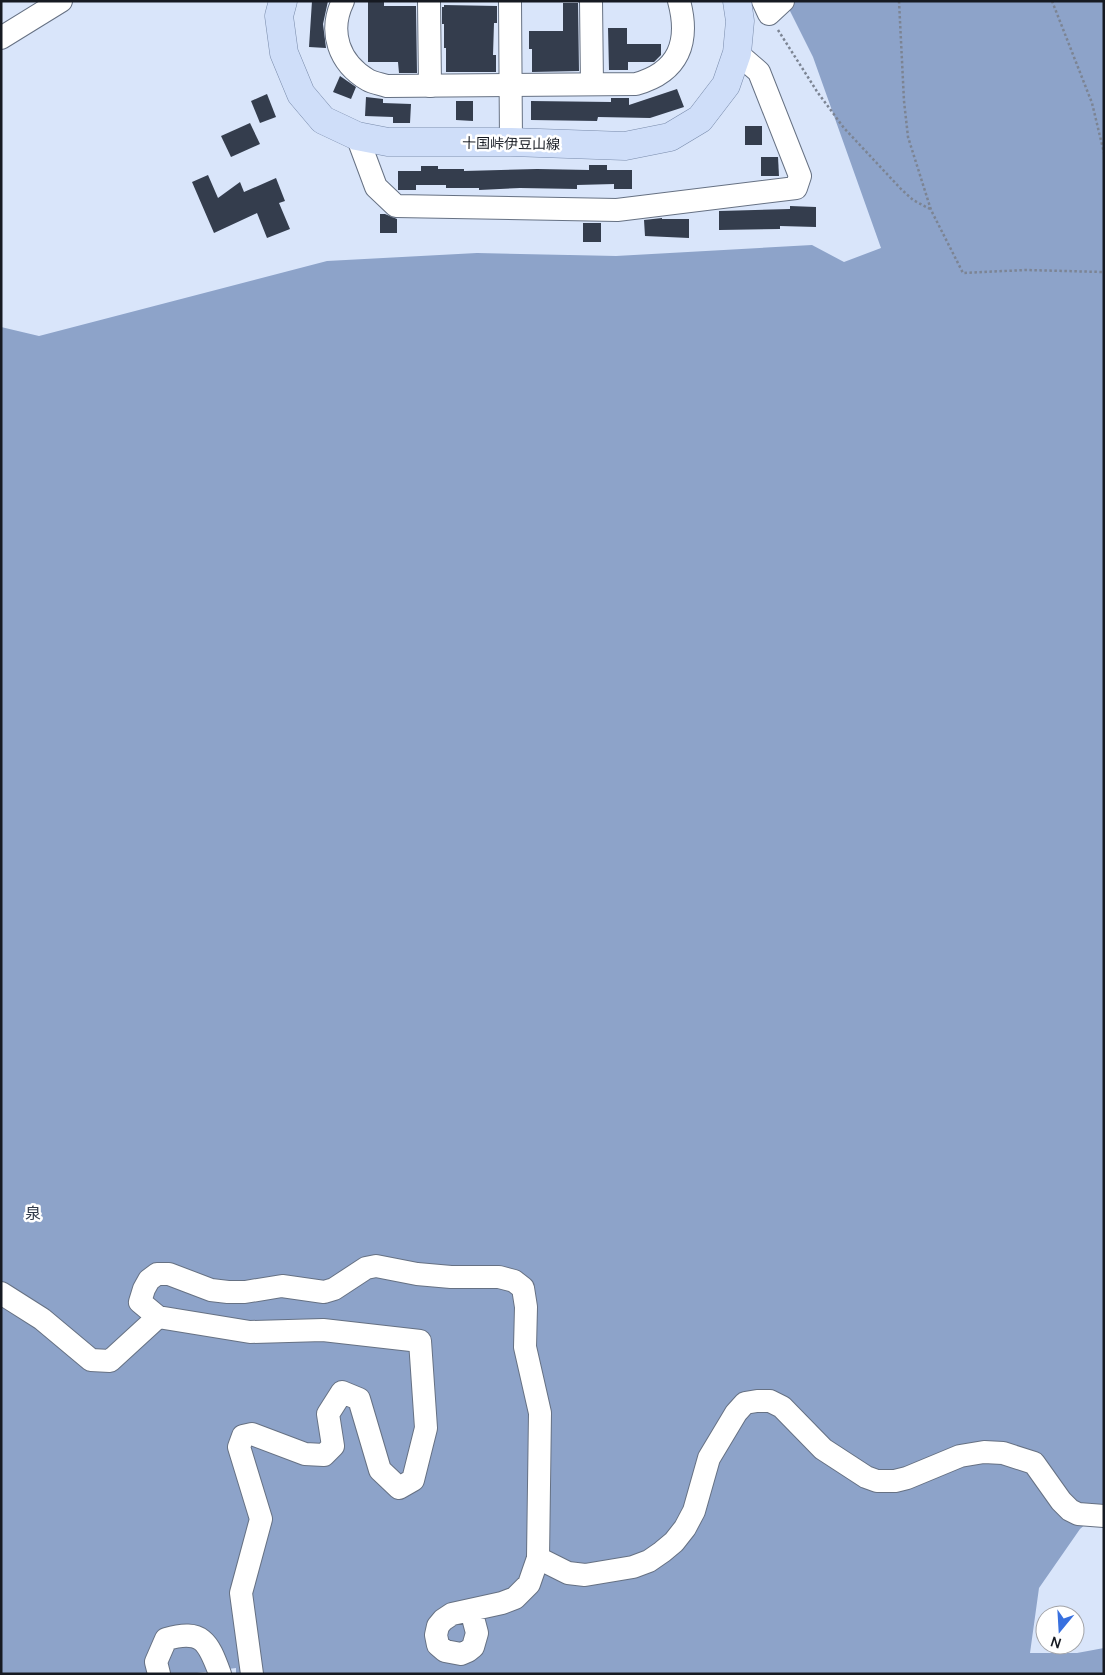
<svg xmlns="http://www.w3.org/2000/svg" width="1105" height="1675" font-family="Manrope,'Noto Sans JP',sans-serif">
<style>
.forest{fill:#8da3c9}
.building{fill:#343d4d}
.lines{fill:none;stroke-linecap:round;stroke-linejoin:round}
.minor-casing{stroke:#667183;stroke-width:24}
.major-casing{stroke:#798bab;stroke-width:29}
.path{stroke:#7c8493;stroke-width:2.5;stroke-dasharray:2.5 2.5;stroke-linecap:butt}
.minor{stroke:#fff;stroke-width:22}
.major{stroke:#cfdef9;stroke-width:28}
.labels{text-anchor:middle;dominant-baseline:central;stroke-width:5;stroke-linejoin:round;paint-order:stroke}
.street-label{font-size:14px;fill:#161a22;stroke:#fff}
.quarter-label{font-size:16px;fill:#323b4b;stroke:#fff}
</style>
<rect width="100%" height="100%" fill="#d9e5fa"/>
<polygon class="forest" points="785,1 1104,1 1104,1508 1080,1529 1039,1588 1030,1653 1077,1653 1104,1648 1104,1674 236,1674 236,1668 189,1674 1,1674 1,327 39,336 327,261 477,253 616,256 812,245 844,262 881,248 813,57"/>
<g class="building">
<polygon points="312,1 328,1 323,24 326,48 309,47"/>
<polygon points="368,1 384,1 384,6 416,6 417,73 399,73 398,62 368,62"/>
<polygon points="563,3 578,3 579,71 532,72 532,49 529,49 529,31 563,31"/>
<polygon points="444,5 497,6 497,23 494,23 493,55 496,55 496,72 446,72 446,48 444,48 444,24 442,24 442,7 444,7"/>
<polygon points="608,28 627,28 627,44 661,44 661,55 654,62 628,62 628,70 609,70"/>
<polygon points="340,76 356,87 351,99 333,92"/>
<polygon points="677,89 684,107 650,118 598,117 597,121 531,120 531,101 611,102 611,98 629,98 629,105"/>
<polygon points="267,94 276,117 260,123 251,101"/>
<polygon points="366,97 383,99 383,103 411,104 410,123 393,123 393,117 365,116"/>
<polygon points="456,101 473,101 473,121 456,120"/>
<polygon points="250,123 260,144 231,157 221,136"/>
<rect x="745" y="126" width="17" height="19"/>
<polygon points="761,157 778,157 779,176 761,176"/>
<polygon points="589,165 607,165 607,170 632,170 632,189 614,189 614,184 577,185 577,189 520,188 479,190 479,188 446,188 446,185 416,185 416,190 398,190 398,171 421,171 421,166 438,166 438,169 464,169 464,171 537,169 589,170"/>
<polygon points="208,175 218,198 240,182 244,192 276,178 285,201 279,203 290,229 267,238 257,213 214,233 192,182"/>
<polygon points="790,206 816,207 816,227 780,226 780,229 719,230 719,211 790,209"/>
<polygon points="380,214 385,214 397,219 397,233 380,233"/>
<polygon points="662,218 662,219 689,219 689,238 645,236 644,220"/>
<rect x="583" y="223" width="18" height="19"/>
</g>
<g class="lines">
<g class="minor-casing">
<g id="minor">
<path d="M343 1C328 32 339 63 368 80 373 83 381 84 387 86L636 84C679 72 690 42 679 1"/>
<polyline points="429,1 430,86"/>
<polyline points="510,1 511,142"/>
<polyline points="591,1 592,84"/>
<polyline points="763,1 769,14 783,1"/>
<polyline points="1,38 61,1"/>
<polyline points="357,136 376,187 396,206 617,210 796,188 800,176 759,72 737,53"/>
<polyline points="1,1293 42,1319 91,1360 110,1361 158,1317"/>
<polyline points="538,1558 568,1573 585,1575 633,1567 649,1561 662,1552 674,1542 685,1528 694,1511 709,1458 736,1413 745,1403 757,1401 770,1401 782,1407 823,1449 866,1477 877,1481 895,1481 907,1478 960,1456 984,1452 1003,1453 1034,1463 1061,1501 1070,1510 1078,1514 1104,1516"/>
<path d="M159 1674 156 1662 166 1639C202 1629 208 1641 220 1674"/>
<polyline points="252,1674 241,1593 261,1519 239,1447 243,1436 252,1434 305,1454 324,1455 333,1446 328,1414 342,1392 359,1399 380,1470 399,1488 413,1480 426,1428 420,1341 323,1330 250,1332 158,1317 140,1302 144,1289 149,1280 157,1274 169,1274 211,1290 228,1292 245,1292 282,1286 324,1292 334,1289 366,1268 376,1266 417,1274 451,1277 499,1277 514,1281 523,1288 526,1307 525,1347 540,1413 538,1558 529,1584 515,1598 502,1603 452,1614 443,1620 438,1626 436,1635 438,1645 445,1651 461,1654 468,1651 473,1647 477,1633 471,1610"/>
</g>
</g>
<g class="major-casing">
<polyline id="major" points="283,1 279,16 284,53 301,94 323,120 357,136 388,142 511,142 625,146 670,137 700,119 726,85 737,53 740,21 737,1"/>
</g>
<g class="path">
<polyline points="899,1 904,101 908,137 931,210 963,273 1025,270 1104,272"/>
<polyline points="1052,1 1092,103 1104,153"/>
<polyline points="778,30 818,93 844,128 901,189 913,200 930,209"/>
</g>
<use href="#minor" class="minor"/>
<use href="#major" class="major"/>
</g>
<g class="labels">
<g class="street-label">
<text transform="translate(511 143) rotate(1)">十国峠伊豆山線</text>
</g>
<g class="quarter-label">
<text x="33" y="1213">泉</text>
</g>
</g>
<rect width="1105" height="1675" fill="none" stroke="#161a22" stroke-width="5"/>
<g transform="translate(1060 1630) rotate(198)"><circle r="24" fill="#ffffff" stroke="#a2a3a7"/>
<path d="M0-4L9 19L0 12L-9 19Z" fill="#3870df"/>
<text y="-8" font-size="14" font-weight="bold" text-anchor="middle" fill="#161a22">N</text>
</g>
</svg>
